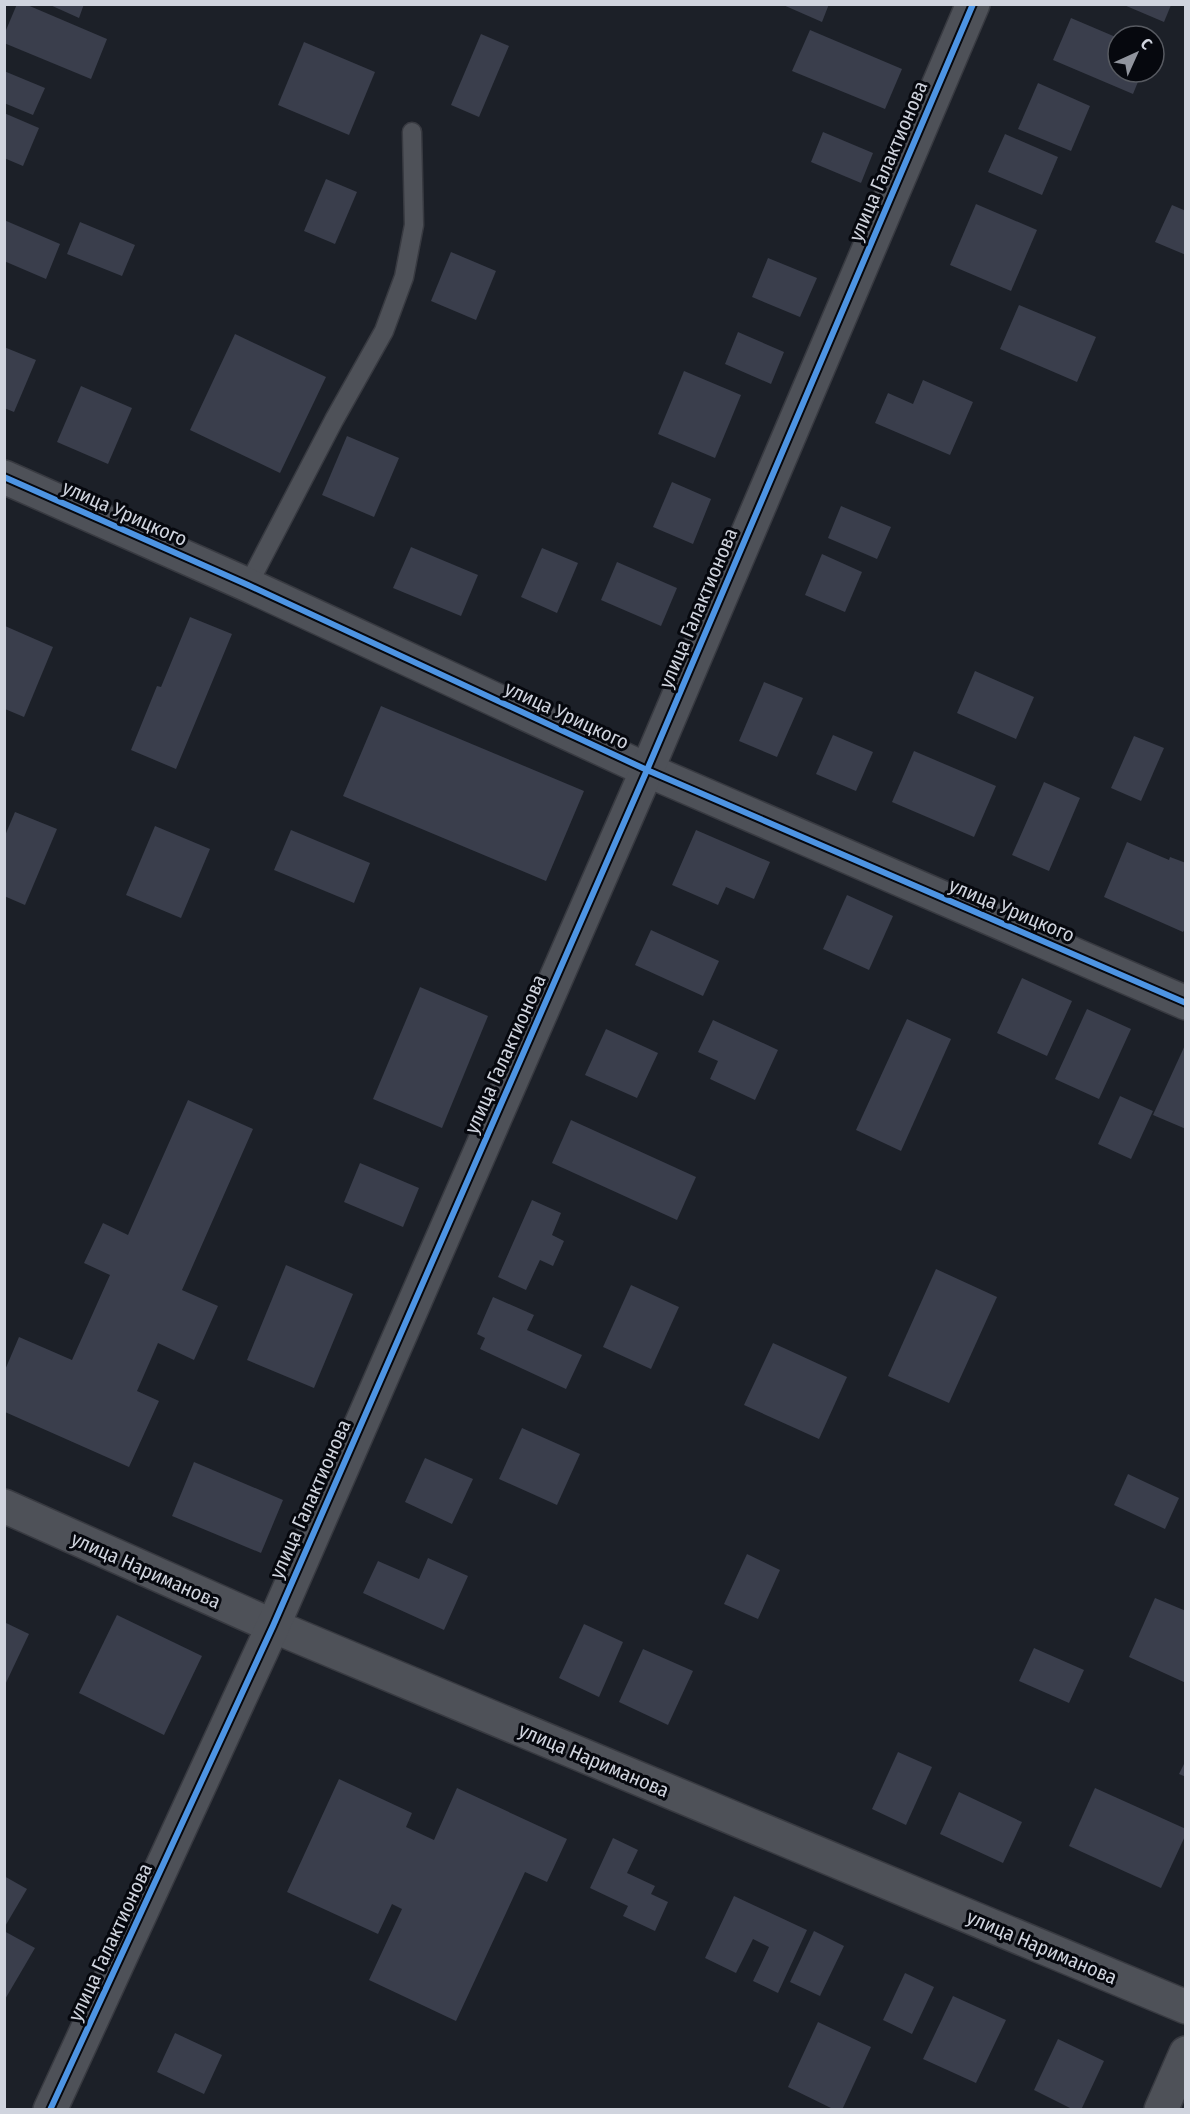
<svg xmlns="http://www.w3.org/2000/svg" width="1190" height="2114" font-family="'Fira Sans Condensed',sans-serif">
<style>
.building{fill:#3a3e4c}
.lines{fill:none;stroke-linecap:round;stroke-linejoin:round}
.lane-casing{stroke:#383a41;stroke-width:21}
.street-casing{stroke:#383a41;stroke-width:36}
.lane{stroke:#4e5158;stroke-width:18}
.street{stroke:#4e5158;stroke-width:33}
.cycleway-casing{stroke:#06080e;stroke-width:10}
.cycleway{stroke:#4d94e3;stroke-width:6}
.labels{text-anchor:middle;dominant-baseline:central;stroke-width:6;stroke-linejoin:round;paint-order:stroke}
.street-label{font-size:20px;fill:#d0d4de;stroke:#06080e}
</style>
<rect width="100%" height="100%" fill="#1c2028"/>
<g class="building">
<polygon points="17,4 25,4 107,39 91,79 4,43 4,35"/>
<polygon points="48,4 84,4 79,18"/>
<polygon points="781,4 829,4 822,22"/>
<polygon points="1124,5 1171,5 1164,22"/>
<polygon points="1071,18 1118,38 1118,72 1142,72 1133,94 1053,60"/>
<polygon points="810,30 902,69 885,109 792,71"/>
<polygon points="481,34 509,46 479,117 451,105"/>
<polygon points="304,42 375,72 349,135 278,105"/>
<polygon points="4,71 45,88 33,115 4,103"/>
<polygon points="1038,83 1090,106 1071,151 1018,129"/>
<polygon points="4,113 39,128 23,166 4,158"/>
<polygon points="823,132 873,153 861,183 811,162"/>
<polygon points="1005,134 1058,157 1042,195 988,172"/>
<polygon points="326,179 357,192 335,244 304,231"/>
<polygon points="976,204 1037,230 1011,291 950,265"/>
<polygon points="1172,205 1186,211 1186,255 1155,242"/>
<polygon points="4,220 60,244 46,279 4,261"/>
<polygon points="80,222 135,245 122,276 67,254"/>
<polygon points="451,252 496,271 476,320 431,301"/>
<polygon points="768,258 817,278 800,317 752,297"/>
<polygon points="1019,305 1096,337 1077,382 1000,349"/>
<polygon points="738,332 784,352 771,384 725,364"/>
<polygon points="235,334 326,377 280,473 190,430"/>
<polygon points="4,347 36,360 14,412 4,408"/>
<polygon points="684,371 741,395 715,458 658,434"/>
<polygon points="923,380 973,402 950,455 875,423 888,393 913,404"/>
<polygon points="81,386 132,408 108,464 57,442"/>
<polygon points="347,436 399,458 374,517 322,495"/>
<polygon points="672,482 711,499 693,544 653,527"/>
<polygon points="841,506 891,527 877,559 828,538"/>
<polygon points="411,547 478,575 461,616 393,588"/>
<polygon points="542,548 578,563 557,613 521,597"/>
<polygon points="822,554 862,572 845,612 805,595"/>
<polygon points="617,562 677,588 661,626 601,600"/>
<polygon points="190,617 232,634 176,769 131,750 157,686 161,687"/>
<polygon points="5,626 53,647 24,717 5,709"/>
<polygon points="975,671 1034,697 1016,739 957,713"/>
<polygon points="764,682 803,698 777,757 739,741"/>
<polygon points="381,706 584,791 546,881 343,796"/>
<polygon points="833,735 873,752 856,791 816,774"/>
<polygon points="1134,736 1164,748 1141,801 1111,788"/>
<polygon points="914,751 996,786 974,837 892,802"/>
<polygon points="1044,782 1080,798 1049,871 1012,855"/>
<polygon points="15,812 57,829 25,905 4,896 4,838"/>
<polygon points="155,826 210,849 181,918 126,895"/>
<polygon points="291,830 370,863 354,903 274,870"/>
<polygon points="696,830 770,862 754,899 726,887 718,905 672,885"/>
<polygon points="1127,842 1169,860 1170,857 1186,863 1186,927 1183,932 1104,897"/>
<polygon points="847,895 893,916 869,970 823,949"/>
<polygon points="651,930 719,961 703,996 635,965"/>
<polygon points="1022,978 1072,1001 1047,1056 997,1033"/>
<polygon points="420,987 488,1016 442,1128 373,1099"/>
<polygon points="1087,1009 1131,1029 1099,1099 1055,1079"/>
<polygon points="907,1019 951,1039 901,1151 856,1130"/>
<polygon points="713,1020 778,1050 755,1100 710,1079 718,1061 698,1052"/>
<polygon points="606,1029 658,1053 637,1098 585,1075"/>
<polygon points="1186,1043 1186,1129 1153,1115"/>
<polygon points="1120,1096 1153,1111 1131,1159 1098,1144"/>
<polygon points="188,1100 253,1129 182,1290 218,1306 194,1360 158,1343 137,1391 159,1401 129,1467 5,1412 5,1370 19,1337 72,1360 110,1275 84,1263 103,1223 128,1235"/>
<polygon points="571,1120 696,1177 677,1220 552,1163"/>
<polygon points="360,1163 419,1188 403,1227 344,1202"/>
<polygon points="532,1200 561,1213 552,1235 564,1241 553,1266 540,1260 526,1290 498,1277"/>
<polygon points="286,1265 353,1294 314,1388 247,1360"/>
<polygon points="936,1269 997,1297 949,1403 888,1376"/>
<polygon points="631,1285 679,1307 651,1369 603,1347"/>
<polygon points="493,1297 534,1315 527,1330 582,1355 566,1389 480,1349 485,1338 477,1334"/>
<polygon points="773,1343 847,1377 819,1439 744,1405"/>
<polygon points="522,1428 580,1454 557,1505 499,1479"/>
<polygon points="425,1458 473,1479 452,1524 405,1502"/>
<polygon points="194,1462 283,1500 261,1553 172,1516"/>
<polygon points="1128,1474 1179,1498 1165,1529 1114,1505"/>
<polygon points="747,1554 780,1570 758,1619 724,1604"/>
<polygon points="428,1558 468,1576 444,1630 363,1593 378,1561 419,1579"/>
<polygon points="1155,1598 1186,1611 1186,1683 1129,1657"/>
<polygon points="117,1615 202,1656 164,1735 79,1693"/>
<polygon points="4,1622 29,1634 4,1687"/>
<polygon points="584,1624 623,1642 599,1697 559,1678"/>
<polygon points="1034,1648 1084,1670 1069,1703 1019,1681"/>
<polygon points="643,1649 693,1671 668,1725 619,1702"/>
<polygon points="898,1752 932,1767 906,1825 872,1809"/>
<polygon points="1186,1760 1186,1777 1179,1774"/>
<polygon points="339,1779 412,1813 406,1827 434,1840 457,1788 567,1839 547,1882 525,1872 456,2021 369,1980 402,1909 392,1904 378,1934 287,1892"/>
<polygon points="1095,1788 1186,1829 1186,1834 1161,1888 1069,1846"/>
<polygon points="959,1792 1022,1822 1003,1863 940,1834"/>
<polygon points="613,1838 638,1850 627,1873 655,1886 651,1894 668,1902 655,1931 623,1916 628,1906 590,1888"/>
<polygon points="4,1876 27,1889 4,1928"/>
<polygon points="734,1896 807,1930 778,1993 753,1981 769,1947 753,1939 736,1973 705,1958"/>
<polygon points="4,1931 35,1948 4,2001"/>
<polygon points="814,1931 844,1946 820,1996 790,1982"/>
<polygon points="905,1973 934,1987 912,2034 883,2020"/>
<polygon points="953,1996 1006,2020 976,2083 923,2059"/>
<polygon points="818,2022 871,2047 842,2110 835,2110 788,2087"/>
<polygon points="175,2033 222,2055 204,2094 157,2072"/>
<polygon points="1058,2039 1104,2061 1081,2110 1074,2110 1034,2090"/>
</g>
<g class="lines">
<g class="lane-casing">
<polyline id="lane" points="248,585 334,420 384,331 404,277 414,225 412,132"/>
</g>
<g class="street-casing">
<g id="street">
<polyline points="4,477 248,585 647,770 1186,1003"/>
<polyline points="4,1506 273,1626 1186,2007"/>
<polyline points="50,2110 273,1626 647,770 973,4"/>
<polyline points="1161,2110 1186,2053"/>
</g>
</g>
<use href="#lane" class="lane"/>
<use href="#street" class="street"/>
<g class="cycleway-casing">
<g id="cycleway">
<polyline points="4,477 248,585 647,770 1186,1003"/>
<polyline points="50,2110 273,1626 647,770 973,4"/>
</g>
</g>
<use href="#cycleway" class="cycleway"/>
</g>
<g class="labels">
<g class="street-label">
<text transform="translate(888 161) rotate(-67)">улица Галактионова</text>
<text transform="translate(125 513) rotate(24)">улица Урицкого</text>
<text transform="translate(698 608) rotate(-67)">улица Галактионова</text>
<text transform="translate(567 715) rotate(25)">улица Урицкого</text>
<text transform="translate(1012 910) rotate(23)">улица Урицкого</text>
<text transform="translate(505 1054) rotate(-66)">улица Галактионова</text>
<text transform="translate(310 1499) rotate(-66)">улица Галактионова</text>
<text transform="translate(146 1570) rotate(24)">улица Нариманова</text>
<text transform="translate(594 1760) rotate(23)">улица Нариманова</text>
<text transform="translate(110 1942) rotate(-65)">улица Галактионова</text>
<text transform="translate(1042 1947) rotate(23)">улица Нариманова</text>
</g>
</g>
<rect width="1190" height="2114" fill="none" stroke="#d0d4de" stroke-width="12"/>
<g transform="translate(1136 54) rotate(45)"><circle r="28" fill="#06080e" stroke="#575a61" stroke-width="1.5"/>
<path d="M0-4.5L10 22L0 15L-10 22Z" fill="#91959e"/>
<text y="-9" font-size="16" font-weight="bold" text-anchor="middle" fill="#d0d4de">С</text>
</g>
</svg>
